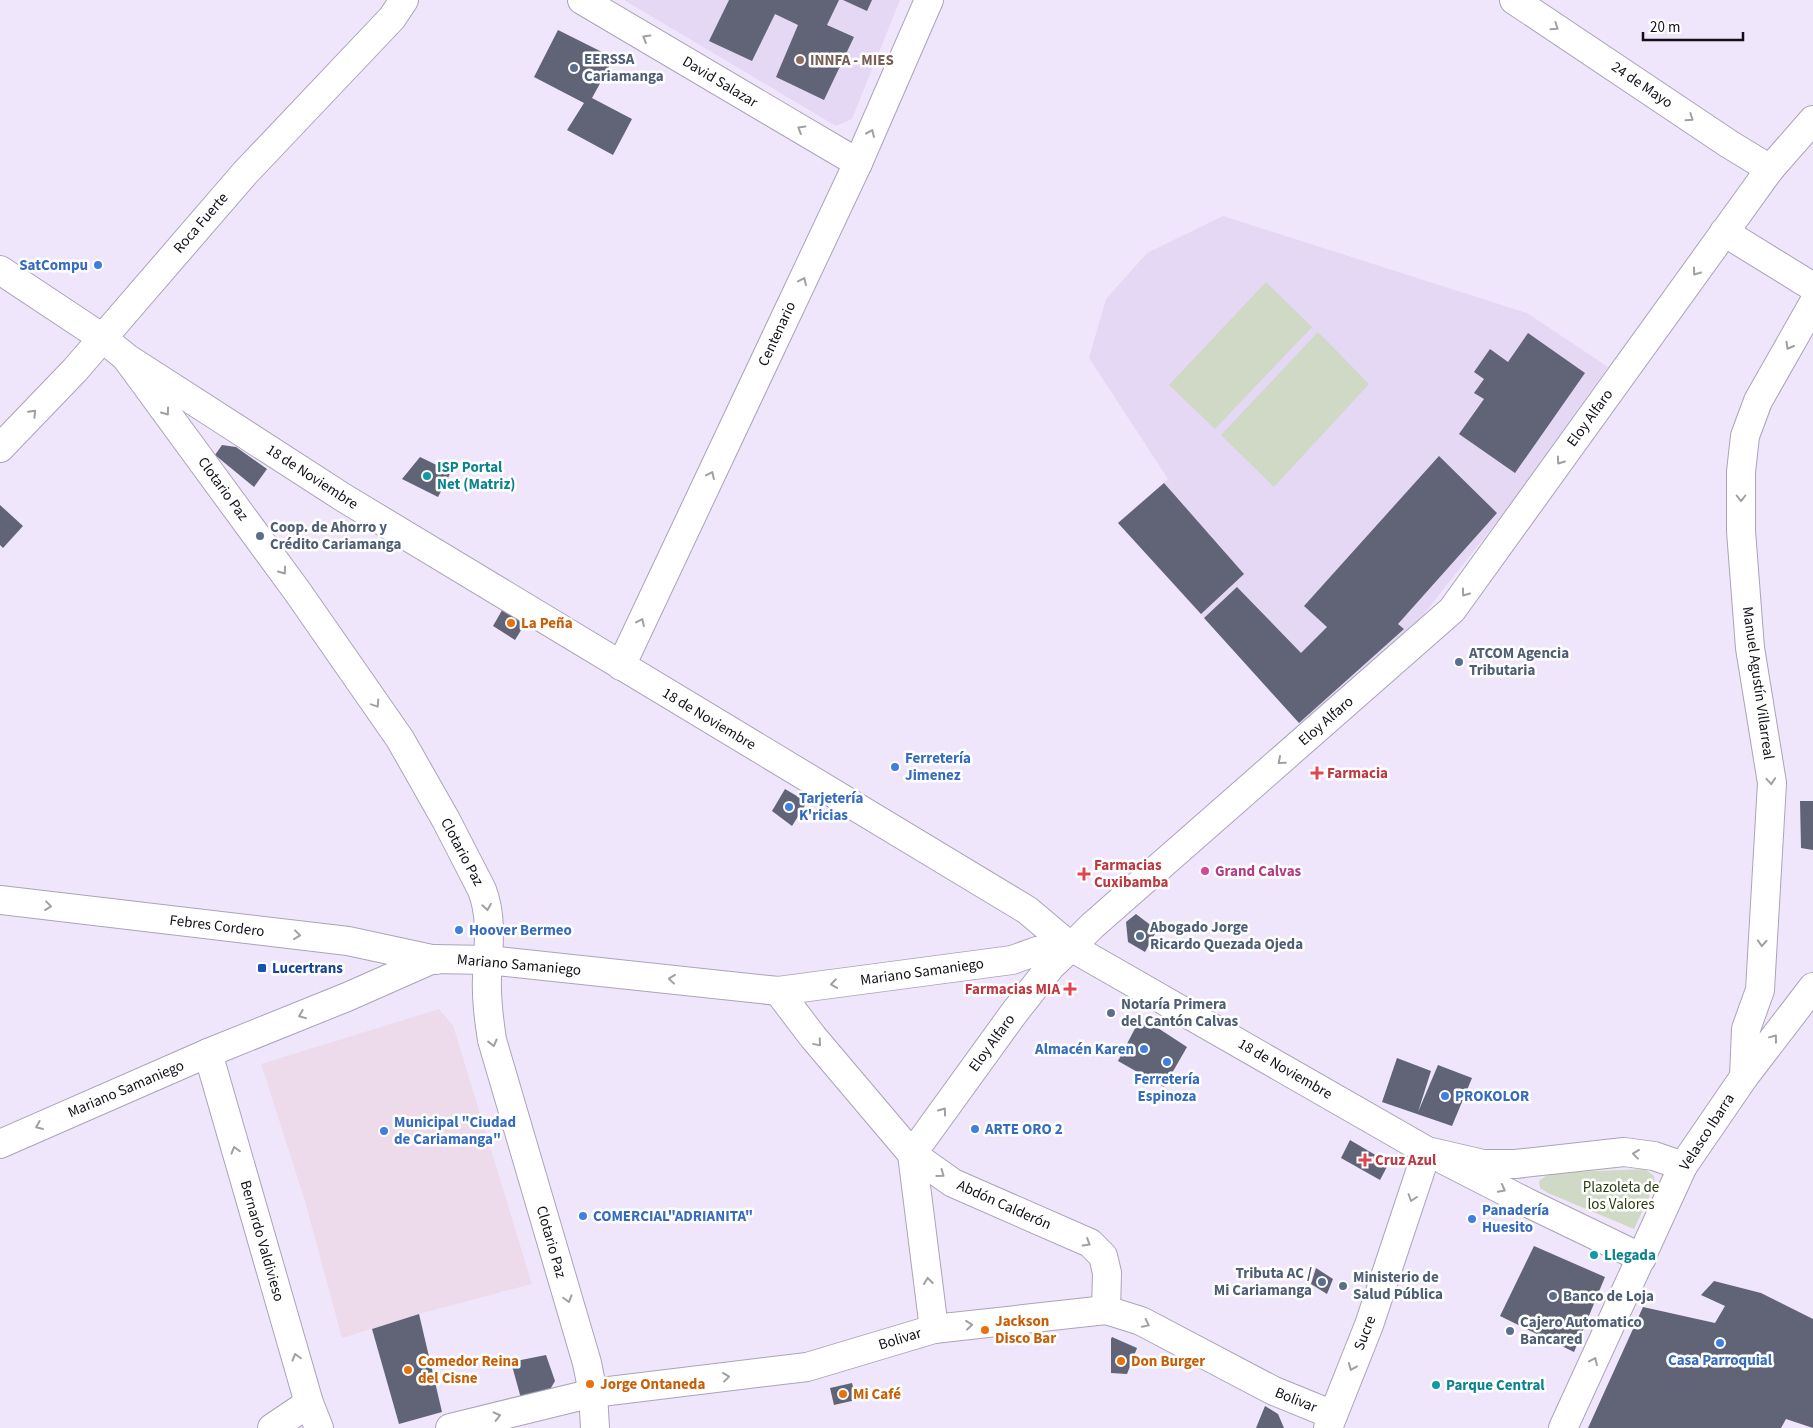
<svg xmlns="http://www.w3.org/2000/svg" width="1813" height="1428" viewBox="0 0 1813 1428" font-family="'Source Sans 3',sans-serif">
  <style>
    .commercial { fill: #eddbec }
    .built { fill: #e4d8f4 }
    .green { fill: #d0d8c6 }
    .building { fill: #616376 }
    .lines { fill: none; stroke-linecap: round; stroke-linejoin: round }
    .minor-casing { stroke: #aba3b7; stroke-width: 30 }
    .major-casing { stroke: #aba3b7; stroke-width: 30 }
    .minor { stroke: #fff; stroke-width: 28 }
    .major { stroke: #fff; stroke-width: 28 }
    .oneway { stroke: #a09fa2 }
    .education-dot { fill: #8d6e63; stroke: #fff; stroke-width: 2 }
    .service-dot { fill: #5c6f8a; stroke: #fff; stroke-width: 2 }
    .shop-dot { fill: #3f7fe0; stroke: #fff; stroke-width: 2 }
    .culture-dot { fill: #0f9aa8; stroke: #fff; stroke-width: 2 }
    .food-dot { fill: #e8710a; stroke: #fff; stroke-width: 2 }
    .health-dot { fill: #e0444e; stroke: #fff; stroke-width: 2 }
    .hotel-dot { fill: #d1479c; stroke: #fff; stroke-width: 2 }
    .transit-dot { fill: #1a4fb4; stroke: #fff; stroke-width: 2 }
    .labels { text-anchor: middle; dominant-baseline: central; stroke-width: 5; stroke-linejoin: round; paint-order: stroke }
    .service-label { font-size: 15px; font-weight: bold; fill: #4e5e75; stroke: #fff; text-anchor: start }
    .education-label { font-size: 15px; font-weight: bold; fill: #785e54; stroke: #fff; text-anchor: start }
    .street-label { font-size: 15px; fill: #120f16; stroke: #fff }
    .shop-label { font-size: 15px; font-weight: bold; fill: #366cbe; stroke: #fff; text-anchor: start }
    .culture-label { font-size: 15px; font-weight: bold; fill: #0d838f; stroke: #fff; text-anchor: start }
    .food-label { font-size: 15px; font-weight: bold; fill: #c56008; stroke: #fff; text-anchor: start }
    .health-label { font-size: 15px; font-weight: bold; fill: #be3a42; stroke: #fff; text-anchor: start }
    .hotel-label { font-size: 15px; font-weight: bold; fill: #b23c85; stroke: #fff; text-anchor: start }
    .transit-label { font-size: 15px; font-weight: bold; fill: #164399; stroke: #fff; text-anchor: start }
    .park-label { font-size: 15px; fill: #2a3a0c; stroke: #fff }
  </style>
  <rect width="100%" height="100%" fill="#f0e6fc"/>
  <path class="commercial" d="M439 1009 453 1025 532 1284 419 1314 342 1338 304 1198 261 1064Z"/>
  <g class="built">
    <path d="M624 0H900L852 119 836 126Z"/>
    <path d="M1223 216 1527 313 1608 367 1503 514 1400 644 1304 728 1118 523 1168 479 1089 358 1106 299 1147 253Z"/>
  </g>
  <g class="green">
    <path d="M1266 282 1312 327 1215 429 1169 385Z"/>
    <path d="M1318 332 1369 384 1274 487 1221 435Z"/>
    <path d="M1645 1169 1654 1176 1655 1184 1634 1229 1548 1193 1540 1188 1539 1181 1550 1173Z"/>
  </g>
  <g class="building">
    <path d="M729 0H839L827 25 854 37 824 100 776 77 798 25 775 14 752 61 709 41Z"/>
    <path d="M843 0H872L867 11Z"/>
    <path d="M558 30 614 58 592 98 632 119 613 155 567 130 584 103 534 77Z"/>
    <path d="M1528 333 1585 373 1515 473 1459 434 1484 399 1474 393 1484 379 1474 372 1490 349 1508 362Z"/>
    <path d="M222 445 236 447 267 469 254 487 215 455Z"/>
    <path d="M1439 456 1497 513 1398 624 1404 629 1299 723 1204 618 1237 587 1301 653 1327 627 1304 606Z"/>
    <path d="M420 457 451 472 438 497 402 479Z"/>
    <path d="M1164 483 1244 574 1201 614 1118 523Z"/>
    <path d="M0 505 23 526 3 548 0 545Z"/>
    <path d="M505 605 528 619 515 640 493 626Z"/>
    <path d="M785 789 807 802 792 826 772 811Z"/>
    <path d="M1800 801H1813V850L1801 848Z"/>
    <path d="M1083 868 1091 876 1086 879 1078 873Z"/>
    <path d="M1136 914 1157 930 1145 952 1128 942 1126 922Z"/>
    <path d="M1141 1017 1187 1047 1164 1087 1118 1061Z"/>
    <path d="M1397 1058 1431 1071 1418 1112 1438 1065 1472 1078 1452 1126 1382 1102Z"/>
    <path d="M1350 1140 1389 1163 1380 1180 1341 1158Z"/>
    <path d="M1534 1246 1605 1277 1574 1352 1500 1316Z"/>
    <path d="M1316 1268 1333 1279 1327 1294 1311 1284Z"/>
    <path d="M1714 1281 1761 1293 1813 1319V1428L1786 1419 1781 1428H1588L1643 1307 1715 1323 1725 1306 1701 1295Z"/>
    <path d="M419 1314 442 1412 399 1424 372 1329Z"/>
    <path d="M1112 1337 1137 1348 1127 1374 1111 1373V1339Z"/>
    <path d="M546 1355 555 1381 545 1398 522 1402 511 1362Z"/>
    <path d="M852 1383 856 1400 834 1405 830 1388Z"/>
    <path d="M1265 1406 1278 1414 1284 1428H1256Z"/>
  </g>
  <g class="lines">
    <g class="minor-casing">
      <g id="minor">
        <path d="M582 0 858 163"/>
        <path d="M1514 0 1729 144 1770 169"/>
        <path d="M1724 232 1813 287"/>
        <path d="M127 359 297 591 400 739 446 820 482 890C493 919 488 948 487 978 486 1000 489 1019 492 1040L587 1363 593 1393 595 1428"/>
        <path d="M0 448 75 370 245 173 392 18 404 0"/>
        <path d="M621 666 858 163 929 0"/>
        <path d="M0 900 348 941 436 960"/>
        <path d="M778 991 813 1037 912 1154 953 1183 1090 1243 1103 1256 1107 1273 1106 1310"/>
        <path d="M208 1053 309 1403 319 1428"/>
        <path d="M1744 1077 1746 1029 1760 990 1772 783 1750 648 1741 531V472L1745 436 1758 401 1813 304"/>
        <path d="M0 1144 208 1053 347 997 433 959 488 960 778 991 1012 960 1037 951 1071 947"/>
        <path d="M1444 1160 1526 1202 1642 1258"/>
        <path d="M934 1329 912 1154 1014 1013 1051 966 1071 947"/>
        <path d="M272 1428 309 1403"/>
        <path d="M450 1428 593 1393 807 1367 934 1329 1106 1310 1141 1321 1274 1391 1333 1415"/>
      </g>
    </g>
    <g class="major-casing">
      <g id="major">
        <path d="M0 270 101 337 127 358 344 498 1027 910 1071 947 1427 1151 1483 1164H1515L1624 1152 1654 1156 1683 1166"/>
        <path d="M1071 947 1092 926 1452 610 1770 169 1813 120"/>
        <path d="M1328 1428 1369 1325 1427 1151"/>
        <path d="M1563 1428 1683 1166 1744 1077 1813 987"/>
      </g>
    </g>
    <use href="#minor" class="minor"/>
    <use href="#major" class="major"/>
  </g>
  <defs><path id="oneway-chevron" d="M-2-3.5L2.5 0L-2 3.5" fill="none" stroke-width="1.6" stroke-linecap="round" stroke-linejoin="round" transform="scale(1.25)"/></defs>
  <g class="oneway">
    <use href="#oneway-chevron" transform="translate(1555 27) rotate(34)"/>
    <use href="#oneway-chevron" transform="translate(646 38) rotate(-149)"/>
    <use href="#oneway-chevron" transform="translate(1690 118) rotate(34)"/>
    <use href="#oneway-chevron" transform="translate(801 129) rotate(-149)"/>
    <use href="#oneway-chevron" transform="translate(871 133) rotate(-66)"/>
    <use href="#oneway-chevron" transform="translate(1696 272) rotate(126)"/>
    <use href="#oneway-chevron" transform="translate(803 281) rotate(-65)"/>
    <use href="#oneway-chevron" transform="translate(1789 346) rotate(120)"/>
    <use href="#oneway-chevron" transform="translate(166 412) rotate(54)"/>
    <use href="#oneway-chevron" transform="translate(33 413) rotate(-46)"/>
    <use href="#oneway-chevron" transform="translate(1560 461) rotate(126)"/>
    <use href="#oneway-chevron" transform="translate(711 475) rotate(-65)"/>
    <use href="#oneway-chevron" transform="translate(1741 498) rotate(90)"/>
    <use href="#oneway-chevron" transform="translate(283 571) rotate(54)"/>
    <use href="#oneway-chevron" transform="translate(1465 593) rotate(126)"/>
    <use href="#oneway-chevron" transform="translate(641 622) rotate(-65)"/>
    <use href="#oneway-chevron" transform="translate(376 704) rotate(56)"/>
    <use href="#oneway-chevron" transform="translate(1281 761) rotate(139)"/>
    <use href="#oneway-chevron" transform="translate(1771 781) rotate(86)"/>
    <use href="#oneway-chevron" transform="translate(48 906) rotate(7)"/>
    <use href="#oneway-chevron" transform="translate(487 907) rotate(81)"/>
    <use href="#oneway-chevron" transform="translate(297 935) rotate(7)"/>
    <use href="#oneway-chevron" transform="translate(1762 943) rotate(93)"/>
    <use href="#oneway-chevron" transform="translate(672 979) rotate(-174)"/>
    <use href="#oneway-chevron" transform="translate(834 984) rotate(172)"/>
    <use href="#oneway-chevron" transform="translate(302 1015) rotate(158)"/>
    <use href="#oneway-chevron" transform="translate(1774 1038) rotate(-53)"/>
    <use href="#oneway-chevron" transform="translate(493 1043) rotate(76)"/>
    <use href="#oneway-chevron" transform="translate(818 1043) rotate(50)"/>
    <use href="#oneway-chevron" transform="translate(943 1111) rotate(-54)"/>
    <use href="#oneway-chevron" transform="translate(39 1126) rotate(157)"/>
    <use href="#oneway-chevron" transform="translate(235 1150) rotate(-106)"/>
    <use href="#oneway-chevron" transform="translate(1636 1154) rotate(-173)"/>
    <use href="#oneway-chevron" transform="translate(941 1174) rotate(36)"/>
    <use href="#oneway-chevron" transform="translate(1502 1189) rotate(28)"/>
    <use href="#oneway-chevron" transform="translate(1412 1198) rotate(108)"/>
    <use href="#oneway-chevron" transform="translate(1087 1243) rotate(31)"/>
    <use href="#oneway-chevron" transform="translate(928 1281) rotate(-97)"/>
    <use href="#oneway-chevron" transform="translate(568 1299) rotate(74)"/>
    <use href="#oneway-chevron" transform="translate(1146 1324) rotate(26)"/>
    <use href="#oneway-chevron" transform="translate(969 1325) rotate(-6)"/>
    <use href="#oneway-chevron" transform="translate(296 1357) rotate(-106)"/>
    <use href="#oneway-chevron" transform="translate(1594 1361) rotate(-65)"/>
    <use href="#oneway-chevron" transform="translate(1352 1367) rotate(112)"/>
    <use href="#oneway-chevron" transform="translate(726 1377) rotate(-7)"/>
    <use href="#oneway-chevron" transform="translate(497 1416) rotate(-14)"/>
  </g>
  <circle class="education-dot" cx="800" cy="60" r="5"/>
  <g class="service-dot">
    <circle cx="574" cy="68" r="5"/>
    <circle cx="260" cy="536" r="5"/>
    <circle cx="1459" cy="662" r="5"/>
    <circle cx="1140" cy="936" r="5"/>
    <circle cx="1111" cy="1013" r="5"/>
    <circle cx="1322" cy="1282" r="5"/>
    <circle cx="1343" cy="1286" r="5"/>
    <circle cx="1553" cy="1296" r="5"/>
    <circle cx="1510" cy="1331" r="5"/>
  </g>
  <g class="shop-dot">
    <circle cx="98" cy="265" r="5"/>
    <circle cx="895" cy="767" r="5"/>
    <circle cx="789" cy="807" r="5"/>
    <circle cx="459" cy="930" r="5"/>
    <circle cx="1144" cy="1049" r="5"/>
    <circle cx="1167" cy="1062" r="5"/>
    <circle cx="1445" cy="1096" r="5"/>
    <circle cx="975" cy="1129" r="5"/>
    <circle cx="384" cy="1131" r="5"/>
    <circle cx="583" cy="1216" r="5"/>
    <circle cx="1472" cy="1219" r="5"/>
    <circle cx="1720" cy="1343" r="5"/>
  </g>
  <g class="culture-dot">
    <circle cx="427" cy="476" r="5"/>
    <circle cx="1594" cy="1255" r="5"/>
    <circle cx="1436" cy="1385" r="5"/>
  </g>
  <g class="food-dot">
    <circle cx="511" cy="623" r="5"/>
    <circle cx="985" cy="1330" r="5"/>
    <circle cx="1121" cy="1361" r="5"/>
    <circle cx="408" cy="1370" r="5"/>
    <circle cx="590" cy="1384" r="5"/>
    <circle cx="843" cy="1394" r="5"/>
  </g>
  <g class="health-dot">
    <path d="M1314.5 765.5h5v5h5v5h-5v5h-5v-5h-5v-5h5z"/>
    <path d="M1081.5 866.5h5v5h5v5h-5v5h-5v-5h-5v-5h5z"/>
    <path d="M1067.5 981.5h5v5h5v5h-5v5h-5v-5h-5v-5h5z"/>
    <path d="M1362.5 1152.5h5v5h5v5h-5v5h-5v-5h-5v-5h5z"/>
  </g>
  <circle class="hotel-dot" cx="1205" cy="871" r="5"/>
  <rect class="transit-dot" x="257" y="963" width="10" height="10" rx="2.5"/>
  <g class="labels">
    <g class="service-label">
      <text x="584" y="59">EERSSA<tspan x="584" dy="17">Cariamanga</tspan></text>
      <text x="270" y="527">Coop. de Ahorro y<tspan x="270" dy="17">Crédito Cariamanga</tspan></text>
      <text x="1469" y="653">ATCOM Agencia<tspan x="1469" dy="17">Tributaria</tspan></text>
      <text x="1150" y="927">Abogado Jorge<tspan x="1150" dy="17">Ricardo Quezada Ojeda</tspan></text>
      <text x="1121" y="1004">Notaría Primera<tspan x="1121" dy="17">del Cantón Calvas</tspan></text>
      <text x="1312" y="1273" text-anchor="end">Tributa AC /<tspan x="1312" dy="17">Mi Cariamanga</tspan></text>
      <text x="1353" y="1277">Ministerio de<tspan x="1353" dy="17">Salud Pública</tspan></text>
      <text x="1563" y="1296">Banco de Loja</text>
      <text x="1520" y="1322">Cajero Automatico<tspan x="1520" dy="17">Bancared</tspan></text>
    </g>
    <g class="education-label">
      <text x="810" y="60">INNFA - MIES</text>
    </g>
    <g class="street-label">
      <text transform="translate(720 82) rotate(31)">David Salazar</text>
      <text transform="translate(1642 85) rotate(34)">24 de Mayo</text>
      <text transform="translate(201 223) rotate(-49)">Roca Fuerte</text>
      <text transform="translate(777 334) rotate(-65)">Centenario</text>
      <text transform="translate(1590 418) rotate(-54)">Eloy Alfaro</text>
      <text transform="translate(312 477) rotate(33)">18 de Noviembre</text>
      <text transform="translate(223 489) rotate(54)">Clotario Paz</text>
      <text transform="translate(1758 683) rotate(82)">Manuel Agustín Villarreal</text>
      <text transform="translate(709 719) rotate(31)">18 de Noviembre</text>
      <text transform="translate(1326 721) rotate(-41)">Eloy Alfaro</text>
      <text transform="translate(462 852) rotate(62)">Clotario Paz</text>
      <text transform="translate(217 926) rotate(7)">Febres Cordero</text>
      <text transform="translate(519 965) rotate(5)">Mariano Samaniego</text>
      <text transform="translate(922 972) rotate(-8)">Mariano Samaniego</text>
      <text transform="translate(992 1043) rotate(-54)">Eloy Alfaro</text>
      <text transform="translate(1285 1069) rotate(30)">18 de Noviembre</text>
      <text transform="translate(126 1089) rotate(-23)">Mariano Samaniego</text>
      <text transform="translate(1707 1132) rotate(-57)">Velasco Ibarra</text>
      <text transform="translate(1004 1205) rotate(24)">Abdón Calderón</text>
      <text transform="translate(262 1241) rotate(74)">Bernardo Valdivieso</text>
      <text transform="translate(551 1242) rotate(74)">Clotario Paz</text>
      <text transform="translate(1365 1333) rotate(-69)">Sucre</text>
      <text transform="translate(900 1339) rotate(-17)">Bolivar</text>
      <text transform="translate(1296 1400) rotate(22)">Bolivar</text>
    </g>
    <g class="shop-label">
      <text x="88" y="265" text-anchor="end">SatCompu</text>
      <text x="905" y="758">Ferretería<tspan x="905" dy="17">Jimenez</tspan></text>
      <text x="799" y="798">Tarjetería<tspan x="799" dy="17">K'ricias</tspan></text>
      <text x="469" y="930">Hoover Bermeo</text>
      <text x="1134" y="1049" text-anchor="end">Almacén Karen</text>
      <text x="1167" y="1079" text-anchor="middle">Ferretería<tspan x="1167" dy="17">Espinoza</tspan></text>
      <text x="1455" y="1096">PROKOLOR</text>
      <text x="394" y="1122">Municipal "Ciudad<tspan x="394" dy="17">de Cariamanga"</tspan></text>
      <text x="985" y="1129">ARTE ORO 2</text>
      <text x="1482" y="1210">Panadería<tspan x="1482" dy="17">Huesito</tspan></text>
      <text x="593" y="1216">COMERCIAL"ADRIANITA"</text>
      <text x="1720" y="1360" text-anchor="middle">Casa Parroquial</text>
    </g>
    <g class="culture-label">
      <text x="437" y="467">ISP Portal<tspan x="437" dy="17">Net (Matriz)</tspan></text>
      <text x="1604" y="1255">Llegada</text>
      <text x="1446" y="1385">Parque Central</text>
    </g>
    <g class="food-label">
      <text x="521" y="623">La Peña</text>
      <text x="995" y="1321">Jackson<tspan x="995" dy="17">Disco Bar</tspan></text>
      <text x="418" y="1361">Comedor Reina<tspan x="418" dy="17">del Cisne</tspan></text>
      <text x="1131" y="1361">Don Burger</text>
      <text x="600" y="1384">Jorge Ontaneda</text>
      <text x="853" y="1394">Mi Café</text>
    </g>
    <g class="health-label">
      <text x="1327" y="773">Farmacia</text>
      <text x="1094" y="865">Farmacias<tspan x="1094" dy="17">Cuxibamba</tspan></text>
      <text x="1060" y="989" text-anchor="end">Farmacias MIA</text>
      <text x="1375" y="1160">Cruz Azul</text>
    </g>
    <g class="hotel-label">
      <text x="1215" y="871">Grand Calvas</text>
    </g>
    <g class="transit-label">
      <text x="272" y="968">Lucertrans</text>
    </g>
    <g class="park-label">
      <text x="1621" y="1187">Plazoleta de<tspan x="1621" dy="17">los Valores</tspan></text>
    </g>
  </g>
  <path d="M1643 32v8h100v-8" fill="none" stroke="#120f16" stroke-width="2.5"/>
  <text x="1650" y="32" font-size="15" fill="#120f16" stroke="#ffffff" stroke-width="4" paint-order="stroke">20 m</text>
</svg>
